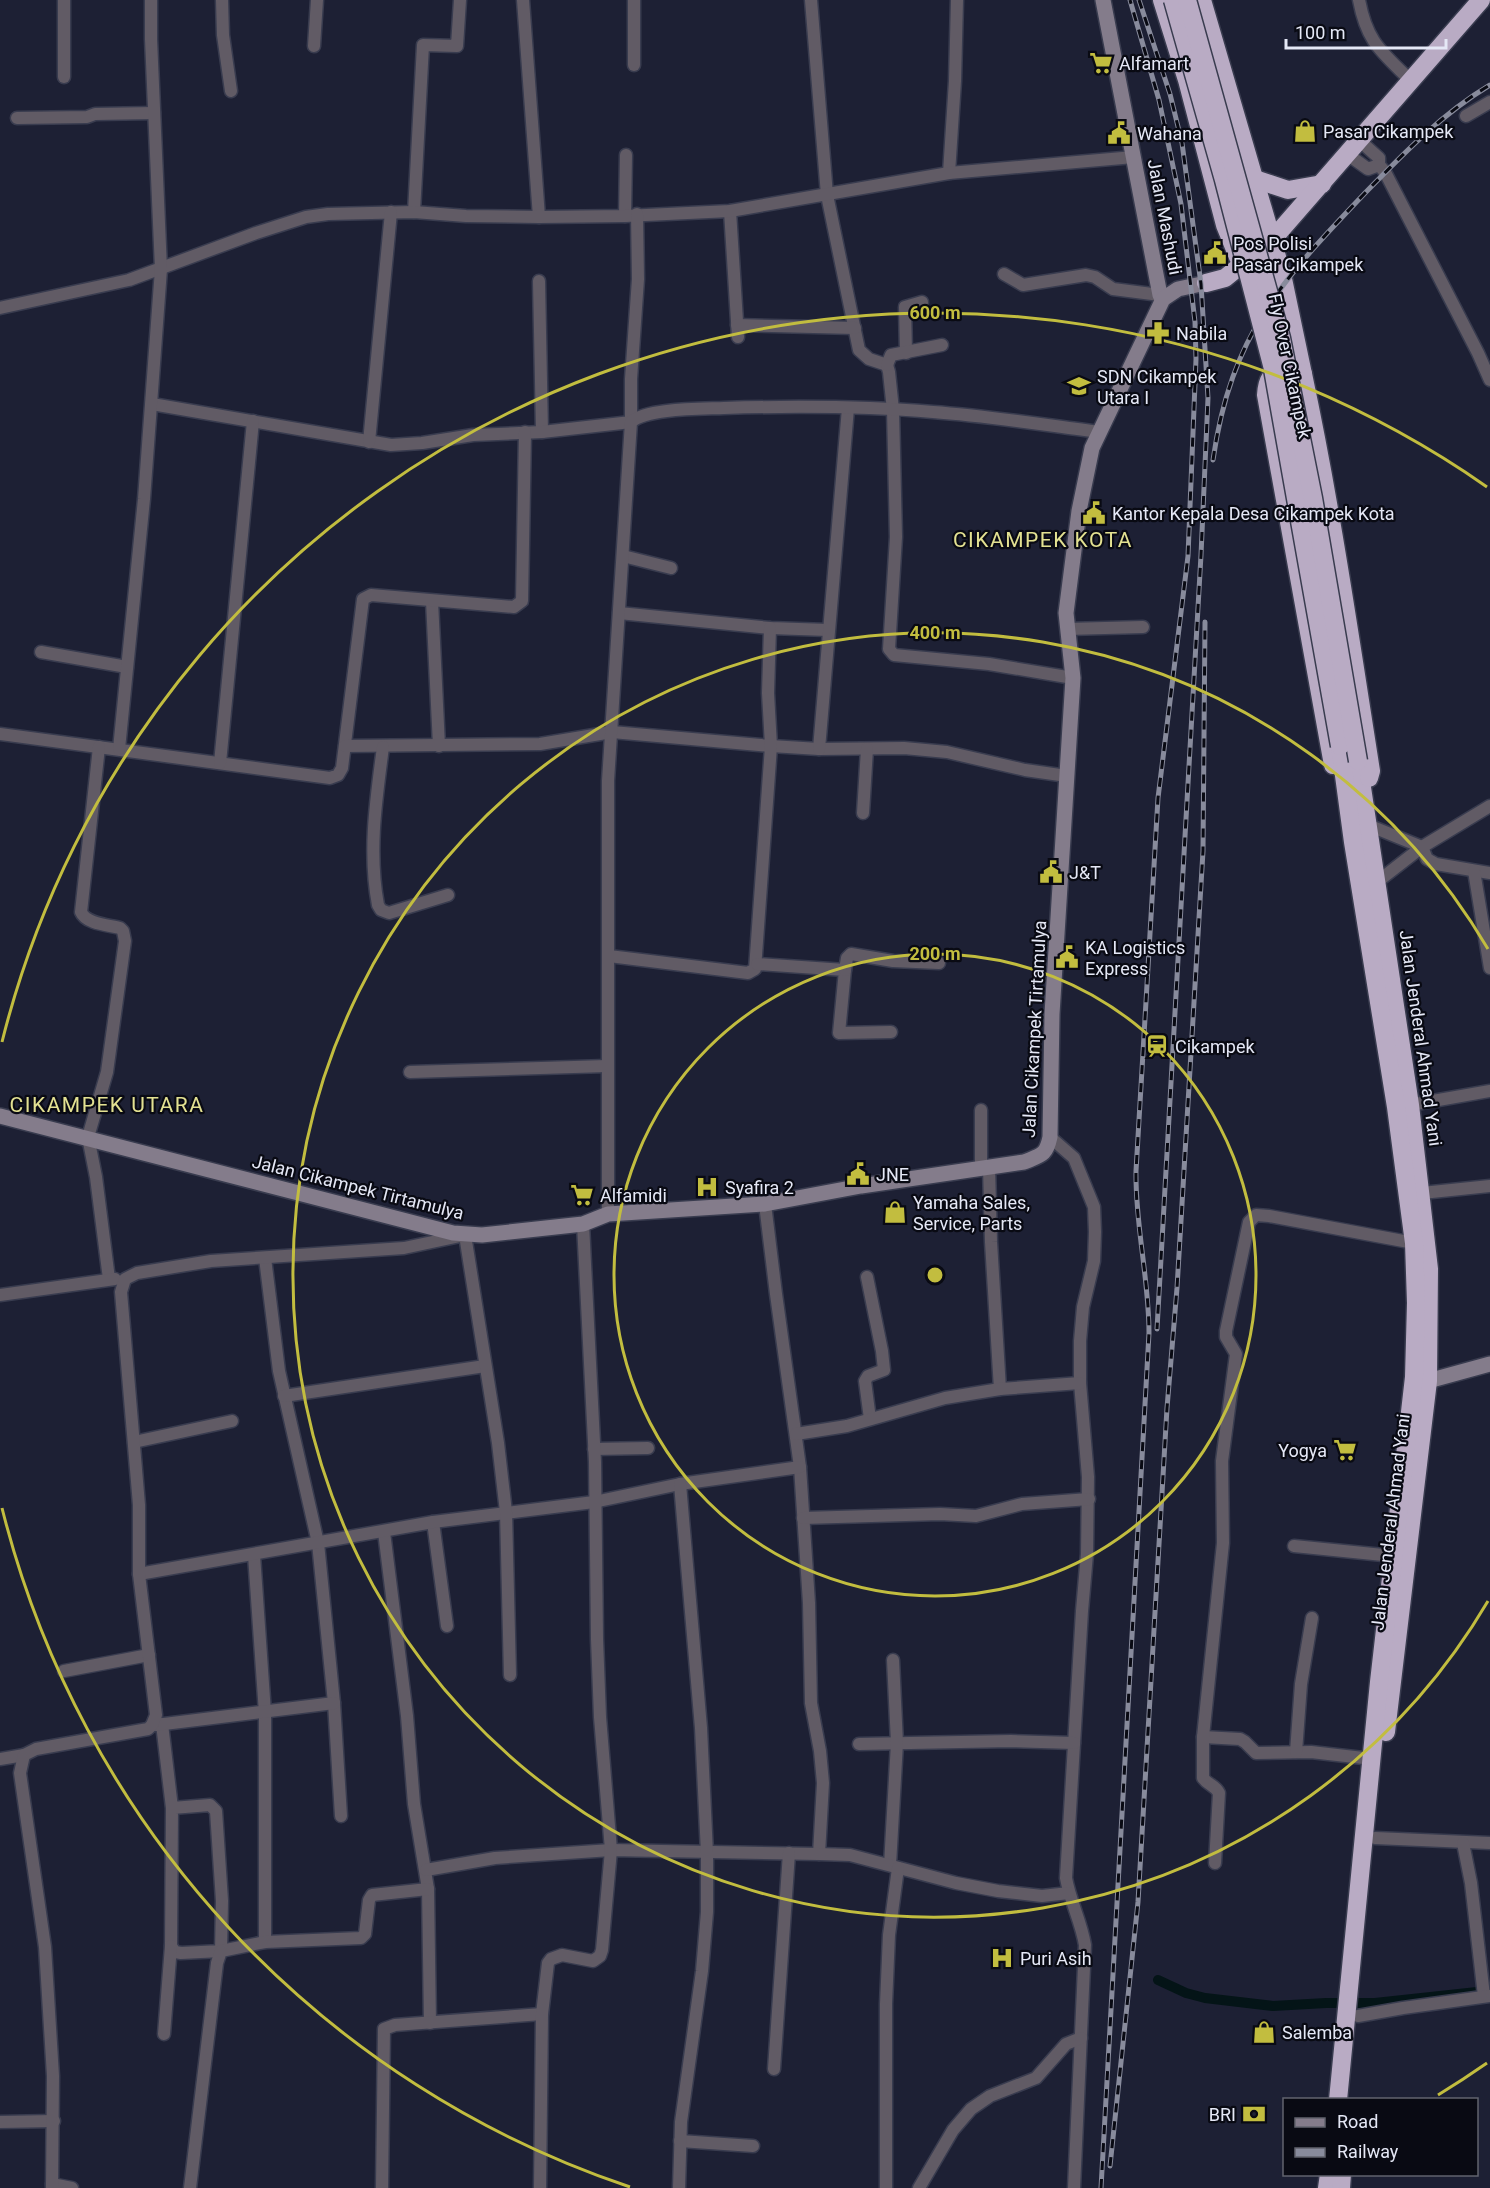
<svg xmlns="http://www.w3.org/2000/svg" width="1490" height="2188" viewBox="0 0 1490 2188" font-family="Roboto,sans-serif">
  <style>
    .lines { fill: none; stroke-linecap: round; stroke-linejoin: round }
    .canal { stroke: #041417; stroke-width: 10 }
    .street-casing { stroke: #393c4f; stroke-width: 15 }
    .secondary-casing { stroke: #393c4f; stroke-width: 18 }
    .highway-casing { stroke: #393c4f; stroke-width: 21 }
    .street { stroke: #615b65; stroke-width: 12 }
    .secondary { stroke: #847c8b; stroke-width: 15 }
    .highway { stroke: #b9abc4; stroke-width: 18 }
    .rail-casing { stroke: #888b9c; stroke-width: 5 }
    .rail { stroke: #090a13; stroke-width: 3; stroke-dasharray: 9; stroke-linecap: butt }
    .highway-bridge-casing { stroke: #393c4f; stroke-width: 21; stroke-linecap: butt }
    .highway-bridge { stroke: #b9abc4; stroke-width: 18 }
    .ring { fill: none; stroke: #c2bd3f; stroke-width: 3 }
    .labels { text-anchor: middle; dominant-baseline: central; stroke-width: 4.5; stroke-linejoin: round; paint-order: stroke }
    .poi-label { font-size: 18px; fill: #e5e8f6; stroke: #090a13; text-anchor: start }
    .street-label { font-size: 18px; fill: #e5e8f6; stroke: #090a13 }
    .quarter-label { font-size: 21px; letter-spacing: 1.5px; fill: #e3e192; stroke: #090a13 }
    .centre { fill: #c2bd3f; stroke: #090a13; stroke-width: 3 }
    .ring-label { font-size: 18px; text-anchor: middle; font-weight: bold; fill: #c2bd3f; stroke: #090a13; stroke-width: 4.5; stroke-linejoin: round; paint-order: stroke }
  </style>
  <rect width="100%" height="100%" fill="#1d2034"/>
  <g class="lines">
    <path class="canal" d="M1158 1980 1186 1993 1205 1998 1273 2006 1326 2003H1375L1477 1992"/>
    <g class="street-casing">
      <g id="street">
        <path d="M64 0V77"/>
        <path d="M222 0 223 35 231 91"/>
        <path d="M523 0 539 217"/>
        <path d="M811 0 827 195 859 350 869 359 887 365 889 372 893 410 896 537 889 649 894 655 989 664 1073 678"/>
        <path d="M1359 0C1367 43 1382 52 1411 81"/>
        <path d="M314 46 317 0"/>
        <path d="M634 65V0"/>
        <path d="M1466 116 1490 102"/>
        <path d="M17 118 87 117 95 114 154 113"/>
        <path d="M1359 140 1379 158V165L1385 172 1478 353 1490 380"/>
        <path d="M1347 154 1368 169 1379 165"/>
        <path d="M949 173 955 81 957 0"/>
        <path d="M730 211 738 337"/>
        <path d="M414 212 423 45 457 46 460 0"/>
        <path d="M625 216 626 155"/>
        <path d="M1004 274 1023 285 1086 275 1095 277 1113 289 1160 295"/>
        <path d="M539 281 542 432"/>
        <path d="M0 308 129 280 256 233 306 217 328 214 414 212 466 216 539 217 625 216 730 211 949 173 1134 157"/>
        <path d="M737 325 855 328"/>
        <path d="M906 353 905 307 922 302"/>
        <path d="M887 365 891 355 942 345"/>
        <path d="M152 404 391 445 422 443 473 435 542 432 631 422V379L638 279 637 214"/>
        <path d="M369 442 391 212"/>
        <path d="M623 556 671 568"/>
        <path d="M432 601 439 746"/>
        <path d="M619 613 770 628 828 630"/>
        <path d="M1067 629 1143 627"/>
        <path d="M41 652 127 667"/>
        <path d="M0 734 330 778 338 775 342 768 363 599 371 595 514 607 522 601 525 432"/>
        <path d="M345 746 540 744 612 732 771 746 819 749 904 748 947 752 1025 770 1067 776"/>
        <path d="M99 747 81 912C86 924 108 925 120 928L123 931 125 941 107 1072 88 1137 96 1177 109 1279"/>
        <path d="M383 747C376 800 368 852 378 905L381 910 389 913 448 895"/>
        <path d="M119 749 144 499 161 269 151 39V0"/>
        <path d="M819 749 848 408"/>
        <path d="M220 763 253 421"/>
        <path d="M863 813 867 749"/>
        <path d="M1368 825 1422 847 1427 859 1436 864 1490 873"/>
        <path d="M1474 871 1490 968"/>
        <path d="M1377 882 1422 847 1490 806"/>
        <path d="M609 956 748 973 755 969 771 746 768 693 770 628"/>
        <path d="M757 964 845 970 839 1033 891 1032"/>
        <path d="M845 970 847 958 851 954 893 961 939 963"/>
        <path d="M410 1072 607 1066"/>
        <path d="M1410 1105 1490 1091"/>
        <path d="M1050 1137 1074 1158 1094 1207 1095 1232 1094 1261 1083 1307 1080 1341V1383L1088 1477 1087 1554 1082 1611 1066 1878C1070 1901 1081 1921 1085 1945L1074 2188"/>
        <path d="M989 1167 991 1242 1000 1389"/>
        <path d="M981 1169V1110"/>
        <path d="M1422 1193 1490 1186"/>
        <path d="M765 1204 776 1294 800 1467 809 1603 811 1703 820 1751 823 1783 819 1854"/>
        <path d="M608 1214V781L631 422C647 408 701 409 724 408 793 406 864 406 933 412 989 416 1045 425 1100 432"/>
        <path d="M265 1258 279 1371 318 1543 334 1703 341 1816"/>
        <path d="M867 1277 882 1351 884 1370 868 1376 865 1381 870 1419"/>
        <path d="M0 1295 115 1279"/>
        <path d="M284 1396 485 1366"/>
        <path d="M796 1434 847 1426 945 1398 1000 1389 1080 1383"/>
        <path d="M134 1442 232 1421"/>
        <path d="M594 1449 648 1448"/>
        <path d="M803 1518 940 1514 976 1516 1022 1504 1089 1499"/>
        <path d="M433 1522 447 1626"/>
        <path d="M384 1532 407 1716 414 1804 428 1889 430 2023"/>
        <path d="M1294 1546 1393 1556"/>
        <path d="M254 1555 265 1713V1942"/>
        <path d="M139 1574 433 1522 594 1502 680 1484 800 1467"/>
        <path d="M64 1671 149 1655"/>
        <path d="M162 1724 172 1808 171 1946 175 1952 181 1953 221 1951 222 1901 216 1811 210 1805 172 1808"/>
        <path d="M156 1725 334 1703"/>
        <path d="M1203 1737 1240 1739 1245 1742 1256 1753 1311 1752 1372 1759"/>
        <path d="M859 1744 1011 1741 1074 1743"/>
        <path d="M1296 1752 1301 1684 1312 1618"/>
        <path d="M0 1759 24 1755"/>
        <path d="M1375 1838 1490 1843"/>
        <path d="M1463 1843 1471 1883 1484 1996"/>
        <path d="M1215 1863 1219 1793C1215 1785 1208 1785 1203 1778V1737L1223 1543 1222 1461 1236 1354 1226 1337V1331L1249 1222 1256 1215 1269 1216 1414 1243"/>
        <path d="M890 1865 897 1743 893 1660"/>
        <path d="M426 1870 495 1858 611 1850 819 1854 850 1855 956 1883 998 1891 1042 1896 1069 1893"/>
        <path d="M1358 2016 1403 2008 1490 1996"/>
        <path d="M164 2034 171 1946"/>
        <path d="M774 2069 789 1853"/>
        <path d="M0 2122 54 2121"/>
        <path d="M680 2141 753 2146"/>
        <path d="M52 2184 72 2188"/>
        <path d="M52 2188 53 2076 45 1947 20 1773 24 1755 36 1749 148 1729 152 1725 156 1715 139 1574V1505L121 1292 125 1279 137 1273 211 1261 404 1248 465 1235 498 1443 506 1512 510 1675"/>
        <path d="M190 2188 217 1963 221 1951 265 1942 361 1938 365 1934 369 1900 372 1895 428 1889"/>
        <path d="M382 2188 384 2029 395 2025 542 2014"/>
        <path d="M540 2188 542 2014 548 1963 551 1959 562 1955 593 1961 600 1956 602 1950 611 1850 600 1717 597 1639 595 1462 583 1224"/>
        <path d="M679 2188 681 2122 702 1971 707 1912V1853L701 1728 680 1484"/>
        <path d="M886 2188V2004L889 1935 898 1868"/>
        <path d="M919 2188 953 2130 971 2109 990 2096 1036 2078 1066 2044 1081 2038"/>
      </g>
    </g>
    <g class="secondary-casing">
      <g id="secondary">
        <path d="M1103 0 1160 295 1163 299"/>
        <path d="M0 1116 453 1233 482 1235 583 1224 608 1214 765 1204 861 1186 1024 1162C1041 1155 1046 1156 1050 1137L1052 1014 1073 678 1066 613 1079 511 1092 448 1163 299 1178 289 1206 283"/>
        <path d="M1418 1378 1428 1381 1490 1364"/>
      </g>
    </g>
    <g class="highway-casing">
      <g id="highway">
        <path d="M1162 0 1187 80 1225 225 1238 257"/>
        <path d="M1202 0 1282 274 1303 374"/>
        <path d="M1246 176 1288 190 1322 184"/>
        <path d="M1206 283 1225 278 1272 240 1481 0"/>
        <path d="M1358 761 1410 1105 1429 1269 1428 1381 1386 1732"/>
        <path d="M1333 765 1266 395C1267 379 1270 375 1285 368L1303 374C1331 505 1350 638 1371 771L1369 778"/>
        <path d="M1338 2100 1379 1682 1414 1377 1416 1303 1414 1243 1396 1107 1353 842 1340 746"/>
        <path d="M1327 2188 1329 2174"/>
        <path d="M1341 2188 1342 2174"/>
      </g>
    </g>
    <use href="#street" class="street"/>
    <use href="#secondary" class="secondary"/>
    <use href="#highway" class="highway"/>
    <g class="rail-casing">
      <g id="rail">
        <path d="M1139 0 1170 94 1182 143 1201 284 1208 398 1201 555 1157 1329"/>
        <path d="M1213 460C1231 334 1282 280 1366 192 1404 153 1443 113 1490 85"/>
        <path d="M1110 2166 1138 1902 1167 1408 1177 1288 1203 851 1205 622"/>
        <path d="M1101 2188 1149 1333C1149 1278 1135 1225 1136 1171L1158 798 1188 556 1196 359 1195 322 1181 204 1159 100 1130 0"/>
      </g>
    </g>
    <use href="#rail" class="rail"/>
    <g class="highway-bridge-casing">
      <g id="highway-bridge">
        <path d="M1173 0 1224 180 1273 369 1340 746"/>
        <path d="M1187 0 1281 338 1313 498 1358 761"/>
      </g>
    </g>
    <use href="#highway-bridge" class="highway-bridge"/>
  </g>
  <g class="ring">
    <circle cx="935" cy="1275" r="321"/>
    <path d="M1488 1601A642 642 0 1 1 1488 949"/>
    <path d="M1487 2063A962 962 0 0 1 1438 2095M630 2187A962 962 0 0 1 2 1508M2 1042A962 962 0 0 1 1487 487"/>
  </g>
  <defs>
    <g id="supermarket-bare" transform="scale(1.8)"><path d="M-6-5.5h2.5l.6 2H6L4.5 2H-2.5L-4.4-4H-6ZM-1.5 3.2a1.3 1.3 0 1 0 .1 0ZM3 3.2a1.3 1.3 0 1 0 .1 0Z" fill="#c2bd3f" stroke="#090a13" stroke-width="2.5" paint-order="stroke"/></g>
    <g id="shop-bare" transform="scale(1.8)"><path d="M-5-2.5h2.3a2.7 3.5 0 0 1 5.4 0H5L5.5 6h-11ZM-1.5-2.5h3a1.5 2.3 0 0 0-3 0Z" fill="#c2bd3f" stroke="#090a13" stroke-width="2.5" paint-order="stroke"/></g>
    <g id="civic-bare" transform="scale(1.8)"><path d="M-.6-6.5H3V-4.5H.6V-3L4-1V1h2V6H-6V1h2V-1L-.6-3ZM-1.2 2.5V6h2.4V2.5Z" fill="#c2bd3f" stroke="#090a13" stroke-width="2.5" paint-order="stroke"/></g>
    <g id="pharmacy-bare" transform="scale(1.8)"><path d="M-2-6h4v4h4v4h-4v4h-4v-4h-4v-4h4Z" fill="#c2bd3f" stroke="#090a13" stroke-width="2.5" paint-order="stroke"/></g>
    <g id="school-bare" transform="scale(1.8)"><path d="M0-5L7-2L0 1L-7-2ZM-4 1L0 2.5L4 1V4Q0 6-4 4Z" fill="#c2bd3f" stroke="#090a13" stroke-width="2.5" paint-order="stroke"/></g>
    <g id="station-bare" transform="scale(1.8)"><path d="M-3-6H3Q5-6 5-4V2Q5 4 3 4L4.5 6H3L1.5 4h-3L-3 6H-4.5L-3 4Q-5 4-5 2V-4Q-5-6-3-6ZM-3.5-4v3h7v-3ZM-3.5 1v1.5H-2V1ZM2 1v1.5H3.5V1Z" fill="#c2bd3f" stroke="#090a13" stroke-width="2.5" paint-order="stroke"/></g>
    <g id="hospital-bare" transform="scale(1.8)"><path d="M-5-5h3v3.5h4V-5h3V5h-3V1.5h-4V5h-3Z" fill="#c2bd3f" stroke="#090a13" stroke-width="2.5" paint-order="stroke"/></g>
    <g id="bank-bare" transform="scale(1.8)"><path d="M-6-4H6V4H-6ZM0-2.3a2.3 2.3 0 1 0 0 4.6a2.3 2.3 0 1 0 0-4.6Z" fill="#c2bd3f" stroke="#090a13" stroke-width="2.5" paint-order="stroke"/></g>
  </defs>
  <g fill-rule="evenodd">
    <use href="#supermarket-bare" x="1101" y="63"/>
    <use href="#shop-bare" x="1305" y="131"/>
    <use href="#civic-bare" x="1119" y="133"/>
    <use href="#civic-bare" x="1215" y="253"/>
    <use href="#pharmacy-bare" x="1158" y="333"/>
    <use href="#school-bare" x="1079" y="386"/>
    <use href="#civic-bare" x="1094" y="513"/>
    <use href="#civic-bare" x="1051" y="872"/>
    <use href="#civic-bare" x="1067" y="957"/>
    <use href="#station-bare" x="1157" y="1046"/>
    <use href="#civic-bare" x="858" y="1174"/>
    <use href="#hospital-bare" x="707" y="1187"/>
    <use href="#supermarket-bare" x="582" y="1195"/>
    <use href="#shop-bare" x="895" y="1212"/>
    <use href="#supermarket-bare" x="1345" y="1450"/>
    <use href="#hospital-bare" x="1002" y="1958"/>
    <use href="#shop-bare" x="1264" y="2032"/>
    <use href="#bank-bare" x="1254" y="2114"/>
  </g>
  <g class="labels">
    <g class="poi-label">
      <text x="1119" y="63">Alfamart</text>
      <text x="1323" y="131">Pasar Cikampek</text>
      <text x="1137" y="133">Wahana</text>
      <text x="1233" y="243">Pos Polisi<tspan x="1233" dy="21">Pasar Cikampek</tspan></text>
      <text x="1176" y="333">Nabila</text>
      <text x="1097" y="376">SDN Cikampek<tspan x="1097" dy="21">Utara I</tspan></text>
      <text x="1112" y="513">Kantor Kepala Desa Cikampek Kota</text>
      <text x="1069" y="872">J&amp;T</text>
      <text x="1085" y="947">KA Logistics<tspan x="1085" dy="21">Express</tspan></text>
      <text x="1175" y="1046">Cikampek</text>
      <text x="876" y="1174">JNE</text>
      <text x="725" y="1187">Syafira 2</text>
      <text x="600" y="1195">Alfamidi</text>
      <text x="913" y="1202">Yamaha Sales,<tspan x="913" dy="21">Service, Parts</tspan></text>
      <text x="1327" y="1450" text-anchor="end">Yogya</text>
      <text x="1020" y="1958">Puri Asih</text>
      <text x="1282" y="2032">Salemba</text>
      <text x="1236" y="2114" text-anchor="end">BRI</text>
    </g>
    <g class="street-label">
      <text transform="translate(1165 217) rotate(79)">Jalan Mashudi</text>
      <text transform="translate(1290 366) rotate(78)">Fly Over Cikampek</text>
      <text transform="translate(1034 1029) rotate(-87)">Jalan Cikampek Tirtamulya</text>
      <text transform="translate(1421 1038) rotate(82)">Jalan Jenderal Ahmad Yani</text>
      <text transform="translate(358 1187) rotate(14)">Jalan Cikampek Tirtamulya</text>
      <text transform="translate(1390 1522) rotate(-83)">Jalan Jenderal Ahmad Yani</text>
    </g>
    <g class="quarter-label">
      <text x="1043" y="540">CIKAMPEK KOTA</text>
      <text x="107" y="1105">CIKAMPEK UTARA</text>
    </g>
  </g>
  <circle cx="935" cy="1275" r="9" class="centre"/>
  <g class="ring-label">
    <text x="935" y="319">600 m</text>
    <text x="935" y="639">400 m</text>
    <text x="935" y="960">200 m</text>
  </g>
  <rect x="1283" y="2098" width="195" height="78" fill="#090a13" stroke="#61636e" stroke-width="1.5"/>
  <rect x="1295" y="2118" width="30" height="9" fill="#847c8b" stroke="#61636e" stroke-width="1.5"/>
  <text x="1337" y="2128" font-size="18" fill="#e5e8f6">Road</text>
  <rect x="1295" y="2148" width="30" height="9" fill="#888b9c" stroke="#61636e" stroke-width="1.5"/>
  <text x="1337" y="2158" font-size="18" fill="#e5e8f6">Railway</text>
  <path d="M1286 39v9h160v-9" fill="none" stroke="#e5e8f6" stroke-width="3"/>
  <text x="1295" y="39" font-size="18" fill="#e5e8f6" stroke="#090a13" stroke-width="4.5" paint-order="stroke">100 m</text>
</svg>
